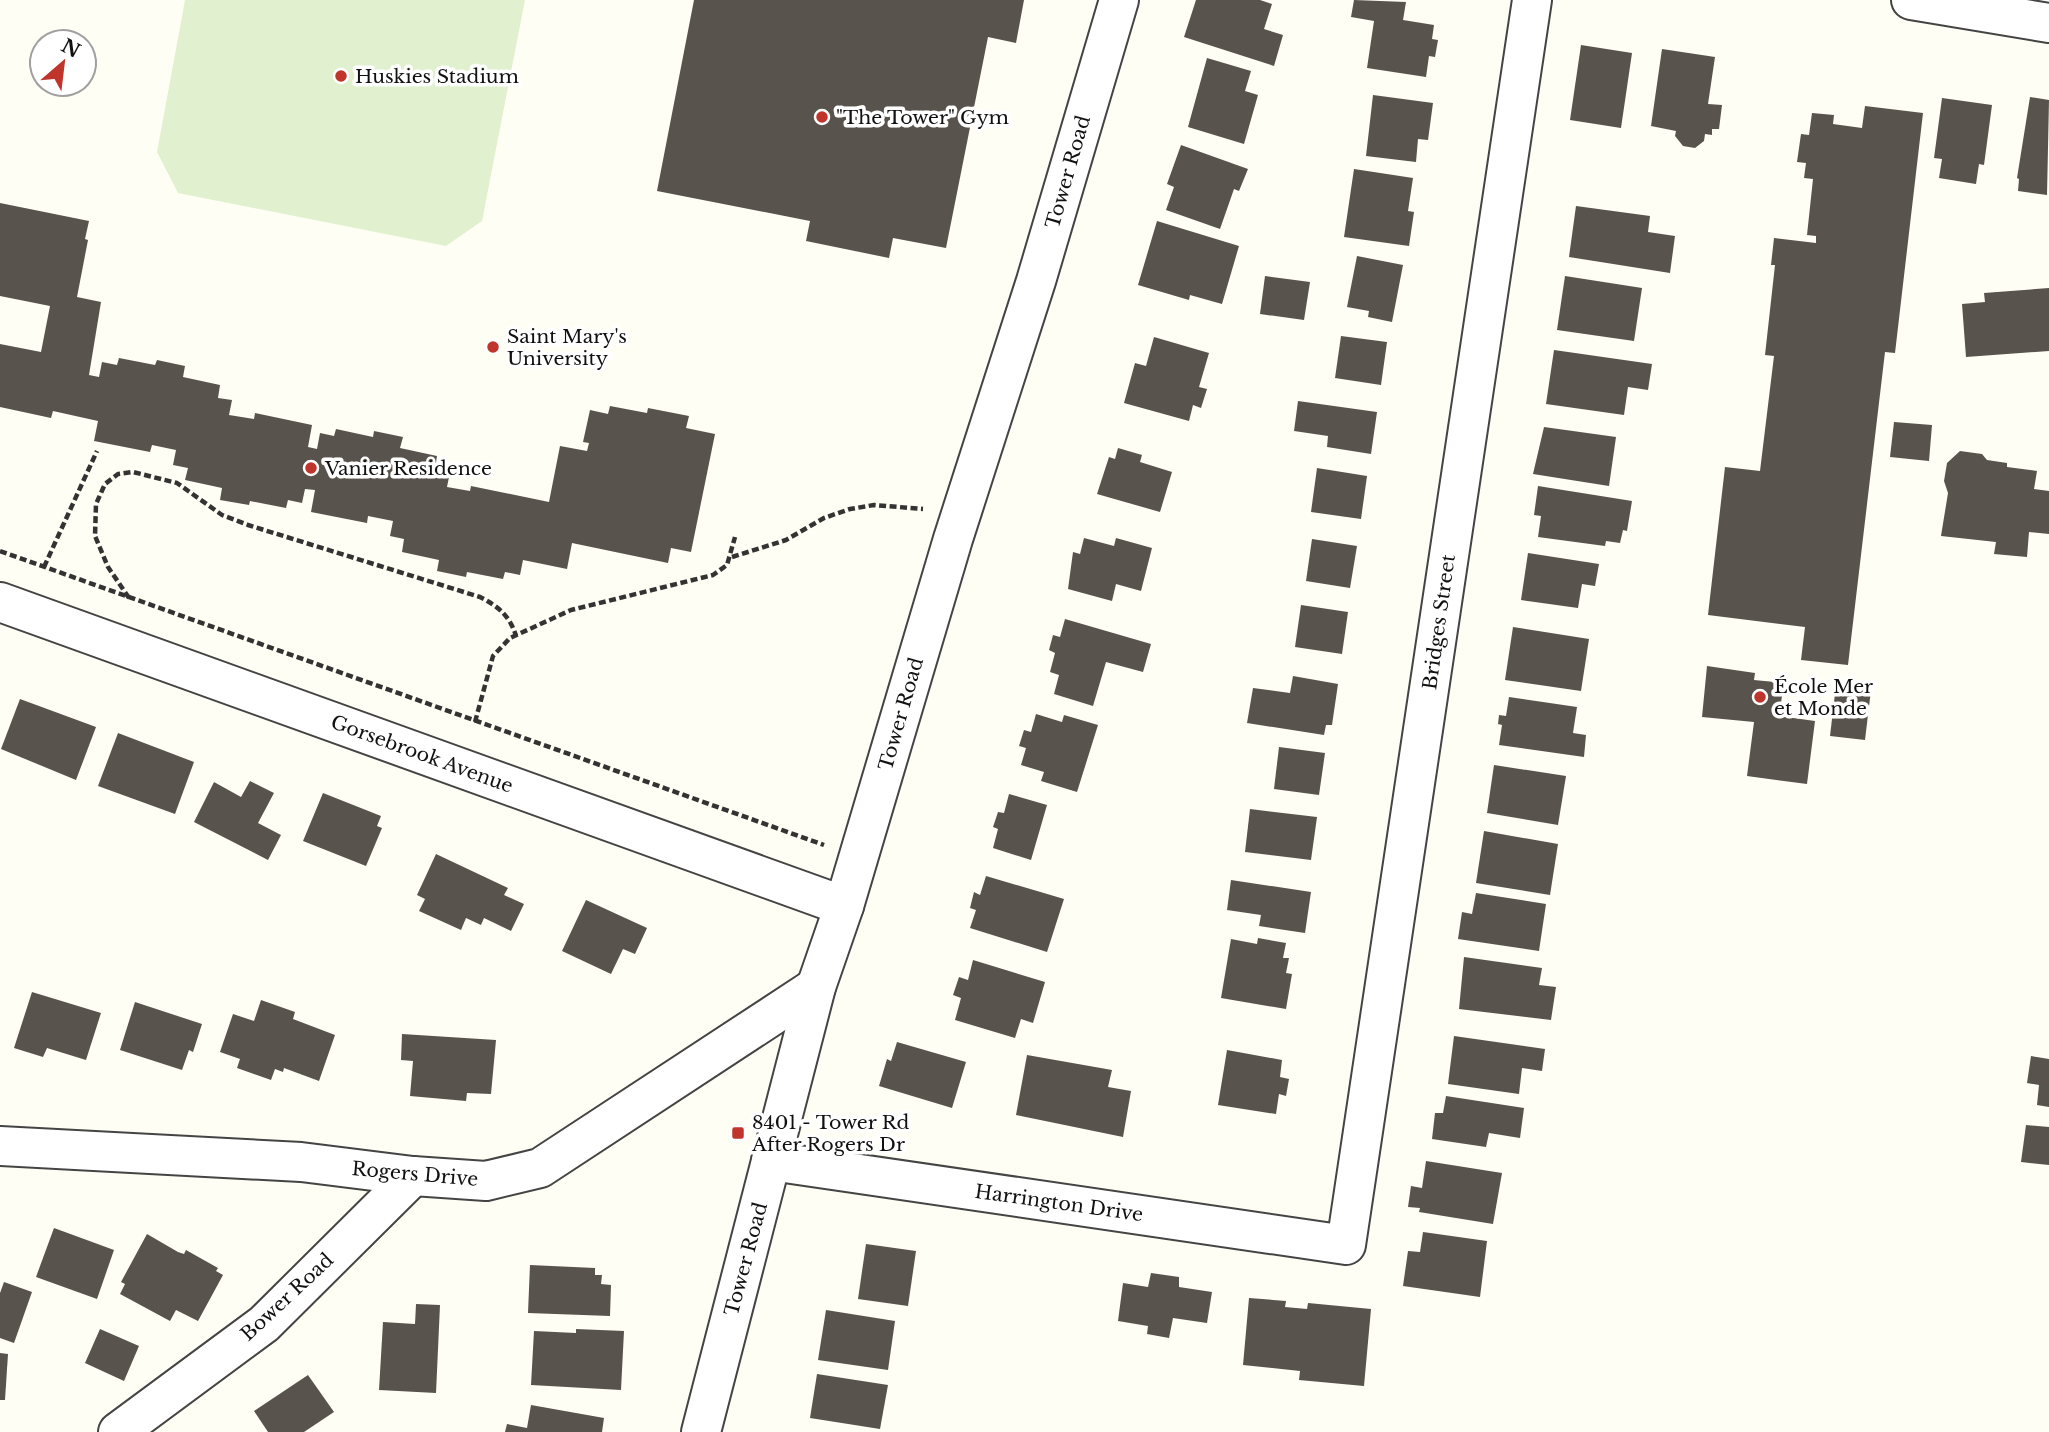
<svg xmlns="http://www.w3.org/2000/svg" width="2049" height="1432" viewBox="0 0 2049 1432" font-family="'Libre Baskerville',serif">
  <style>
    .pitch { fill: #e1f1cf }
    .building { fill: #59534d }
    .lines { fill: none; stroke-linecap: round; stroke-linejoin: round }
    .minor-casing { stroke: #444; stroke-width: 42 }
    .path { stroke: #333; stroke-width: 4.5; stroke-dasharray: 7 3.5; stroke-linecap: butt }
    .minor { stroke: #fff; stroke-width: 38 }
    .poi-dot { fill: #bf352b; stroke: #fff; stroke-width: 2.5 }
    .labels { text-anchor: middle; dominant-baseline: central; stroke-width: 7; stroke-linejoin: round; paint-order: stroke }
    .poi-label { font-size: 19px; fill: #111; stroke: #fff; text-anchor: start }
    .street-label { font-size: 19px; fill: #111; stroke: #fff }
  </style>
  <rect width="100%" height="100%" fill="#fffef4"/>
  <path class="pitch" d="M185 0H525L482 221 446 246 178 193 157 152Z"/>
  <g class="building">
    <path d="M694 0H1024L1016 43 988 37 946 248 893 238 889 258 806 241 810 221 657 191Z"/>
    <path d="M1196 0H1260L1272 4 1264 29 1283 35 1274 66 1184 37Z"/>
    <path d="M1354 0 1406 2 1403 20 1434 25 1432 39 1438 40 1435 57 1429 56 1426 77 1367 68 1374 21 1351 17Z"/>
    <path d="M1581 45 1632 53 1621 128 1570 120Z"/>
    <path d="M1662 49 1715 57 1708 104 1722 105 1719 129H1712V135L1705 134 1704 141 1695 148 1683 146 1675 136 1676 131 1651 126Z"/>
    <path d="M1207 58 1251 71 1245 91 1258 95 1244 144 1188 127Z"/>
    <path d="M1373 95 1433 103 1428 140 1418 139 1416 162 1366 156Z"/>
    <path d="M2030 97 2049 100 2047 195 2018 191 2019 179 2017 178Z"/>
    <path d="M1942 98 1992 105 1984 165 1979 164 1976 184 1939 178 1942 159 1934 158Z"/>
    <path d="M1865 106 1923 113 1895 353 1885 352 1848 665 1801 660 1805 627 1708 615 1725 467 1760 471 1774 356 1765 355 1775 265H1771L1774 238 1816 243V236L1807 235 1813 179 1804 178 1806 163 1797 162 1801 134 1809 135 1812 113 1834 115 1833 124 1862 128Z"/>
    <path d="M1181 145 1248 169 1239 191 1234 189 1220 229 1166 210 1174 187 1167 184Z"/>
    <path d="M1354 169 1413 178 1408 211 1414 212 1409 246 1344 237Z"/>
    <path d="M0 203 89 221 85 239 88 240 77 297 101 302 89 375 99 377 102 362 117 365 119 358 155 365 157 360 185 366 183 377 220 385 218 398 232 400 229 415 254 419 255 413 312 425 308 447 317 449 320 433 334 436 336 429 373 437 374 431 403 437 400 448 437 456 435 469 450 472 447 487 470 491 471 486 549 502 560 446 587 451 589 443 583 442 590 410 608 414 610 406 647 413 648 408 689 416 686 428 715 434 691 552 671 548 668 563 572 543 567 569 523 560 520 575 505 572 503 579 467 572 466 577 437 571 439 560 402 552 404 539 390 536 393 521 368 516 367 523 311 512 315 490 305 489 302 503 288 500 286 508 250 501 249 505 220 500 222 488 185 480 188 468 173 465 176 450 152 445 150 452 94 441 98 421 53 411 51 418 0 407V344L41 352 50 306 0 296Z"/>
    <path d="M1576 206 1650 216 1648 232 1675 236 1670 273 1569 257Z"/>
    <path d="M1157 221 1239 246 1222 304 1190 295 1189 300 1138 285Z"/>
    <path d="M1357 256 1403 265 1392 322 1368 317 1369 311 1347 307Z"/>
    <path d="M1265 276 1310 282 1304 320 1260 314Z"/>
    <path d="M1565 276 1642 288 1634 341 1557 330Z"/>
    <path d="M2049 288V351L1966 357 1962 304 1985 302 1984 293Z"/>
    <path d="M1341 336 1387 342 1381 385 1335 378Z"/>
    <path d="M1154 337 1209 353 1199 387 1207 389 1201 408 1193 405 1189 421 1124 403 1135 363 1146 366Z"/>
    <path d="M1554 350 1652 364 1648 390 1628 387 1624 415 1546 404Z"/>
    <path d="M1298 401 1377 412 1371 454 1327 447 1328 436 1294 431Z"/>
    <path d="M1894 422 1932 425 1929 461 1890 457Z"/>
    <path d="M1544 427 1616 437 1609 486 1533 474Z"/>
    <path d="M1118 448 1142 455 1140 462 1172 472 1160 512 1097 494 1109 457 1115 459Z"/>
    <path d="M1960 451 1982 454 1987 460 2007 463V467L2037 471 2034 489 2049 491V534L2029 532 2027 557 1994 554 1996 542 1941 536 1948 493 1944 481 1947 463Z"/>
    <path d="M1317 468 1367 476 1361 519 1311 512Z"/>
    <path d="M1538 486 1632 501 1627 531 1623 530 1620 543 1606 541 1605 546 1538 537 1541 516 1534 515Z"/>
    <path d="M1084 538 1114 546 1116 538 1152 548 1141 591 1116 584 1112 601 1068 589 1073 552 1080 554Z"/>
    <path d="M1312 539 1357 546 1350 588 1306 581Z"/>
    <path d="M1528 553 1599 564 1595 586 1582 584 1578 608 1521 600Z"/>
    <path d="M1301 605 1348 612 1342 654 1295 647Z"/>
    <path d="M1065 619 1151 644 1143 672 1106 662 1093 706 1054 694 1059 675 1050 672 1055 653 1049 650 1053 635 1060 637Z"/>
    <path d="M1513 627 1589 639 1581 691 1505 680Z"/>
    <path d="M1707 666 1755 673 1754 680 1784 683 1779 716 1815 721 1807 784 1747 776 1754 722 1702 717Z"/>
    <path d="M1293 676 1338 684 1332 725H1326L1324 735 1247 723 1253 688 1290 693Z"/>
    <path d="M1836 685 1871 690 1865 740 1830 736Z"/>
    <path d="M1509 697 1577 707 1573 733 1586 735 1584 757 1499 745 1502 725 1498 724 1499 715 1506 716Z"/>
    <path d="M20 699 96 727 76 780 1 749Z"/>
    <path d="M1036 714 1062 722 1064 715 1098 725 1077 792 1041 781 1044 772 1021 765 1026 748 1019 746 1024 730 1031 732Z"/>
    <path d="M118 733 194 762 175 814 98 786Z"/>
    <path d="M1279 747 1325 753 1319 795 1274 789Z"/>
    <path d="M1494 765 1566 776 1558 825 1487 813Z"/>
    <path d="M250 781 274 793 258 823 281 835 268 860 194 822 214 782 241 797Z"/>
    <path d="M323 793 381 816 377 826 382 828 366 866 303 841Z"/>
    <path d="M1009 794 1047 805 1031 860 993 848 998 829 993 827 998 812 1004 813Z"/>
    <path d="M1250 809 1317 817 1311 860 1245 852Z"/>
    <path d="M1484 831 1558 844 1550 895 1476 883Z"/>
    <path d="M436 854 508 888 504 895 524 904 511 931 484 918 481 925 466 918 461 930 419 911 425 899 417 895Z"/>
    <path d="M986 876 1064 899 1047 952 970 928 976 910 970 908 974 892 980 895Z"/>
    <path d="M1231 880 1311 892 1305 933 1259 926 1261 915 1227 910Z"/>
    <path d="M1476 893 1546 904 1539 951 1458 939 1462 912 1472 914Z"/>
    <path d="M586 900 647 928 635 954 623 949 611 974 562 951Z"/>
    <path d="M1258 938 1286 943 1283 958H1289L1286 973 1292 974 1286 1009 1221 998 1231 939 1257 944Z"/>
    <path d="M1464 957 1542 968 1539 985 1556 987 1551 1020 1459 1009Z"/>
    <path d="M973 960 1045 982 1033 1023 1021 1019 1015 1038 955 1020 961 998 953 995 959 977 968 980Z"/>
    <path d="M32 992 101 1013 86 1060 47 1048 43 1057 14 1048Z"/>
    <path d="M261 1000 295 1012 293 1019 335 1035 319 1081 284 1068 283 1072 275 1069 271 1080 237 1068 240 1059 220 1052 233 1014 254 1021Z"/>
    <path d="M135 1002 202 1024 193 1052 189 1050 182 1070 120 1050Z"/>
    <path d="M402 1034 496 1040 491 1094 467 1093 466 1101 410 1096 413 1061 401 1060Z"/>
    <path d="M1454 1036 1545 1049 1542 1071 1522 1068 1519 1094 1448 1084Z"/>
    <path d="M897 1042 966 1062 952 1108 879 1086 887 1059 891 1061Z"/>
    <path d="M1227 1050 1282 1060 1280 1077 1289 1079 1286 1096 1279 1094 1276 1114 1218 1105Z"/>
    <path d="M1027 1055 1112 1070 1108 1087 1131 1091 1123 1137 1016 1115Z"/>
    <path d="M2031 1056 2049 1059V1107L2037 1105 2039 1085 2027 1083Z"/>
    <path d="M1446 1096 1524 1108 1520 1138 1489 1133 1486 1147 1432 1139 1435 1113H1443Z"/>
    <path d="M2026 1125 2049 1127V1165L2021 1162Z"/>
    <path d="M1426 1161 1502 1173 1493 1224 1419 1212 1420 1208 1408 1207 1411 1186 1422 1188Z"/>
    <path d="M54 1228 114 1250 97 1299 36 1277Z"/>
    <path d="M1423 1232 1487 1241 1480 1297 1403 1286 1408 1251 1420 1252Z"/>
    <path d="M147 1234 178 1252 184 1254 186 1250 218 1268 216 1271 223 1275 198 1321 176 1310 170 1321 120 1294 125 1284 121 1282Z"/>
    <path d="M866 1244 916 1251 908 1306 858 1299Z"/>
    <path d="M530 1265 595 1268V1275H602L601 1284 611 1285 610 1316 528 1313Z"/>
    <path d="M1151 1273 1179 1277V1287L1212 1292 1207 1323 1173 1318 1169 1338 1147 1334 1148 1326 1118 1321 1123 1283 1148 1287Z"/>
    <path d="M4 1282 32 1292 14 1343 0 1338V1293Z"/>
    <path d="M1249 1298 1286 1301 1285 1307 1307 1309 1308 1303 1371 1309 1364 1386 1299 1380 1300 1371 1243 1365Z"/>
    <path d="M416 1304 440 1305 436 1393 379 1390 383 1322 415 1324Z"/>
    <path d="M826 1310 895 1321 888 1370 818 1360Z"/>
    <path d="M100 1329 139 1346 124 1381 85 1363Z"/>
    <path d="M576 1329 624 1331 621 1390 531 1385 534 1331 576 1333Z"/>
    <path d="M0 1353 8 1354 5 1400H0Z"/>
    <path d="M817 1374 888 1385 880 1429 810 1418Z"/>
    <path d="M308 1375 334 1412 304 1432H268L254 1411Z"/>
    <path d="M531 1405 604 1418 602 1432H505L507 1424 527 1428Z"/>
  </g>
  <g class="lines">
    <g class="minor-casing">
      <g id="minor">
        <path d="M1911 0 2049 23"/>
        <path d="M0 602 844 906"/>
        <path d="M0 1146 301 1162 413 1176 486 1181 540 1168 816 987"/>
        <path d="M771 1161 1346 1245 1532 0"/>
        <path d="M118 1432 264 1324 413 1176"/>
        <path d="M701 1432 816 987 844 906 953 539 1036 281 1119 0"/>
      </g>
    </g>
    <g class="path">
      <path d="M0 551 824 845"/>
      <path d="M732 557 786 540 824 518 850 509 874 505 923 509"/>
      <path d="M44 567 97 451"/>
      <path d="M129 598 108 567 95 536 96 504 105 484 118 474 133 472 177 483 222 515 248 525 480 597C498 606 510 616 516 636"/>
      <path d="M475 722 493 656 510 638 571 610 713 575 727 565 735 537"/>
    </g>
    <use href="#minor" class="minor"/>
  </g>
  <g class="poi-dot">
    <circle cx="341" cy="76" r="7"/>
    <circle cx="822" cy="117" r="7"/>
    <circle cx="493" cy="347" r="7"/>
    <circle cx="311" cy="468" r="7"/>
    <circle cx="1760" cy="697" r="7"/>
    <rect x="731" y="1126" width="14" height="14" rx="3.5"/>
  </g>
  <g class="labels">
    <g class="poi-label">
      <text x="355" y="76">Huskies Stadium</text>
      <text x="836" y="117">"The Tower" Gym</text>
      <text x="507" y="336">Saint Mary's<tspan x="507" dy="22">University</tspan></text>
      <text x="325" y="468">Vanier Residence</text>
      <text x="1774" y="686">École Mer<tspan x="1774" dy="22">et Monde</tspan></text>
      <text x="752" y="1122">8401 - Tower Rd<tspan x="752" dy="22">After Rogers Dr</tspan></text>
    </g>
    <g class="street-label">
      <text transform="translate(1068 172) rotate(-74)">Tower Road</text>
      <text transform="translate(1439 622) rotate(-82)">Bridges Street</text>
      <text transform="translate(901 714) rotate(-74)">Tower Road</text>
      <text transform="translate(422 754) rotate(20)">Gorsebrook Avenue</text>
      <text transform="translate(415 1174) rotate(5)">Rogers Drive</text>
      <text transform="translate(1059 1203) rotate(8)">Harrington Drive</text>
      <text transform="translate(746 1259) rotate(-75)">Tower Road</text>
      <text transform="translate(287 1297) rotate(-43)">Bower Road</text>
    </g>
  </g>
  <g transform="translate(63 63) rotate(28)"><circle r="33" fill="#ffffff" stroke="#a0a0a0" stroke-width="2"/>
  <path d="M0-5L12 26L0 18L-12 26Z" fill="#bf352b"/>
  <text y="-10" font-size="19" font-weight="bold" text-anchor="middle" fill="#111111">N</text>
  </g>
</svg>
